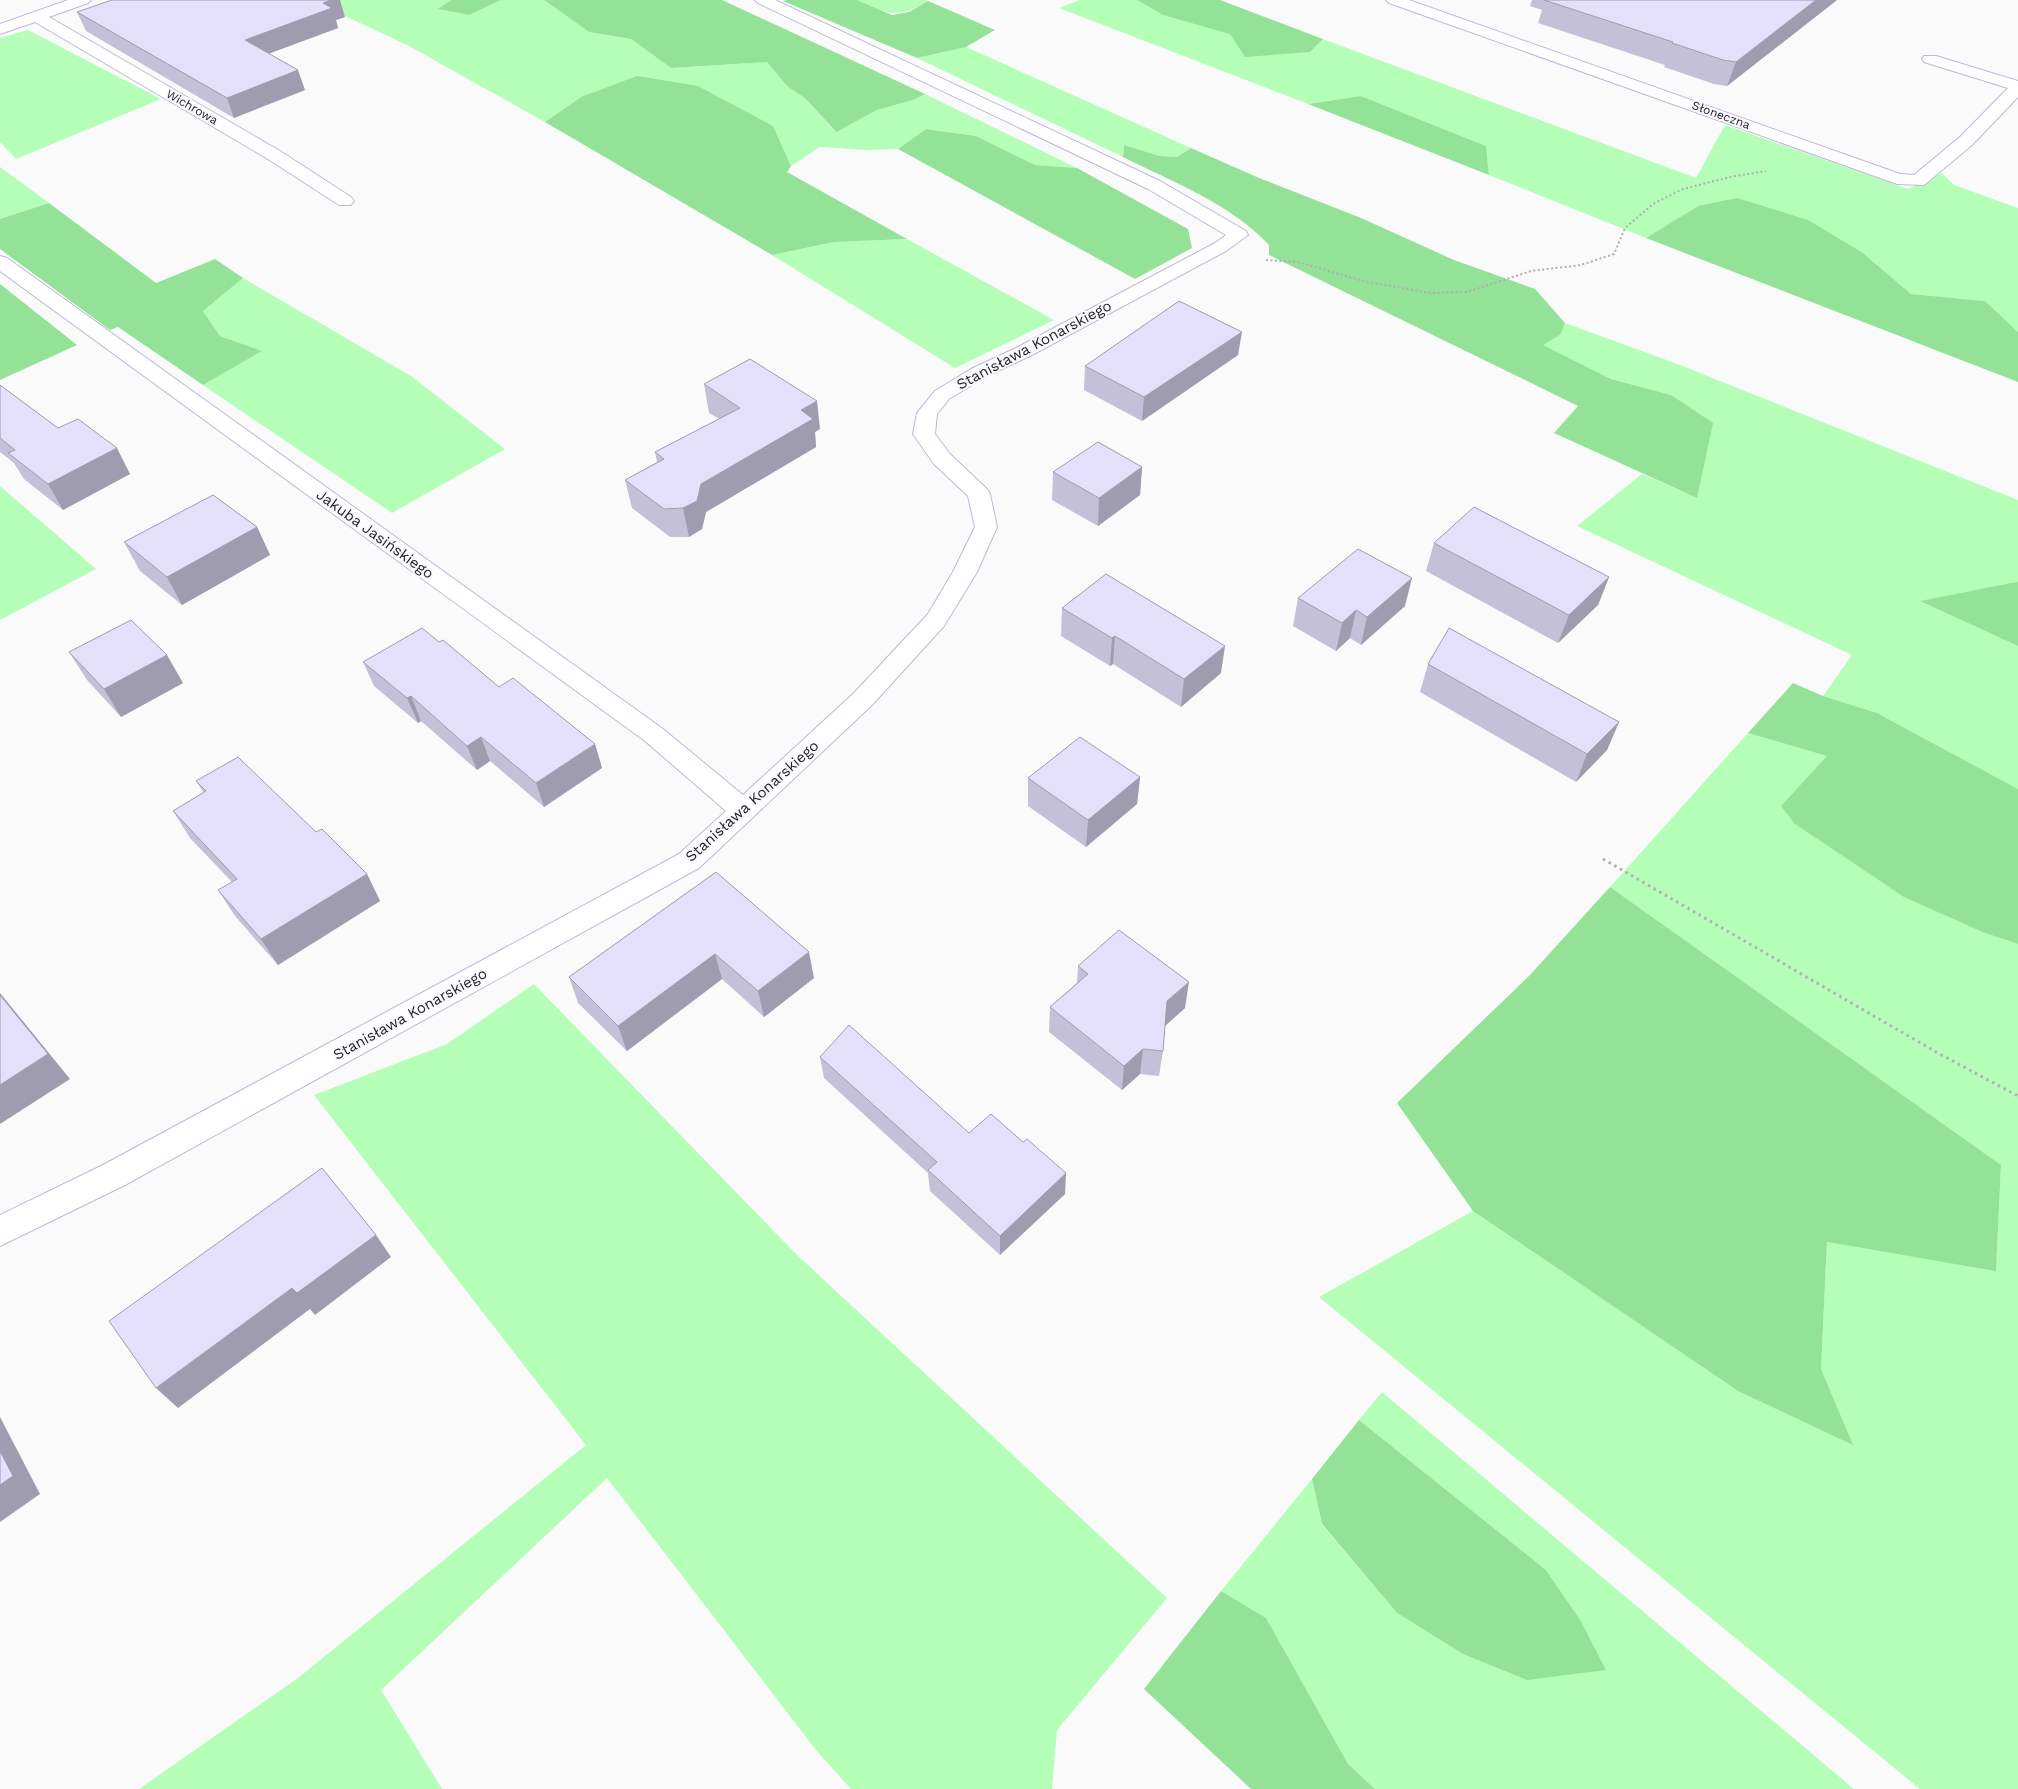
<svg xmlns="http://www.w3.org/2000/svg" width="2018" height="1789" viewBox="0 0 2018 1789" font-family="'Work Sans',sans-serif">
  <style>
    .green { fill: #b5feb8 }
    .forest { fill: #94e198 }
    .lines { fill: none; stroke-linecap: round; stroke-linejoin: round }
    .lane-casing { stroke: #bcb8d9; stroke-width: 2 }
    .street-casing { stroke: #bcb8d9; stroke-width: 2 }
    .path-far1 { stroke: #b0b0b4; stroke-width: 2; stroke-dasharray: 2 2.5; stroke-linecap: butt }
    .path { stroke: #b0b0b4; stroke-width: 3; stroke-dasharray: 2.5 4; stroke-linecap: butt }
    .lane { fill: #fff; fill-rule: evenodd }
    .street { fill: #fff; fill-rule: evenodd }
    .wall { fill: #c4c0d7 }
    .shaded-wall { fill: #a09caf }
    .building { fill: #e4dffa; stroke: #a09caf }
    .labels { text-anchor: middle; dominant-baseline: central; stroke-width: 4; stroke-linejoin: round; paint-order: stroke }
    .far-street-label { font-size: 12px; fill: #201e2b; stroke: #fafafa }
    .street-label { font-size: 15px; fill: #201e2b; stroke: #fafafa }
  </style>
  <rect width="100%" height="100%" fill="#fafafa"/>
  <g class="green">
    <path d="M311 0H451L439 9 469 15 501 0H544L589 32 631 39 671 68 767 62 788 87 805 98 835 132 877 110 913 100 925 94 1077 168 1035 165 976 136 926 129 898 149 866 150 820 147 791 166 773 126 581 97 545 122 409 46Z"/>
    <path d="M857 0H926L928 1C895 20 890 14 857 0Z"/>
    <path d="M1080 0H1137L1163 15 1310 52 1323 39 1696 178 1725 125 1908 189 1942 173 1954 185 2018 208V332L1985 301 1911 294 1863 253 1698 206 1646 238 1489 175 1486 146 1361 96 1308 104 1059 8Z"/>
    <path d="M28 30 161 99 16 159 0 142V38Z"/>
    <path d="M966 47 1191 148 1177 157 1160 156 1124 145 1123 157 917 58Z"/>
    <path d="M0 167 49 203 0 219Z"/>
    <path d="M907 239 1054 320 955 368 772 255 834 242Z"/>
    <path d="M243 278 411 376 505 449 392 513 203 385 262 351 220 336 203 311Z"/>
    <path d="M1565 323 1680 365 2018 500V582L1921 601 2018 646V789L1877 713 1823 696 1852 655 1577 526 1642 474 1697 498 1671 395 1611 379 1542 345 1560 335Z"/>
    <path d="M0 486 96 569 0 620Z"/>
    <path d="M1748 733 1828 756 1782 806 1985 933 2018 944V1789H1920L1319 1297 1473 1211 1738 1391 1852 1444 1821 1369 1827 1242 1996 1270 2001 1165 1610 887Z"/>
    <path d="M534 984 797 1255 1167 1598 1057 1730 1052 1789H851L816 1750 607 1478 381 1690 442 1789H139L298 1678 586 1445 314 1095 447 1044Z"/>
    <path d="M1382 1392 1854 1789H1375L1348 1764 1266 1618 1221 1591 1312 1479 1322 1525 1397 1613 1463 1654 1606 1670 1581 1621 1546 1570 1359 1420Z"/>
  </g>
  <g class="forest">
    <path d="M451 0H501L469 15 438 9Z"/>
    <path d="M544 0H722L925 94 913 100 877 110 836 132 805 98 788 87 767 62 671 68 631 39 589 32Z"/>
    <path d="M787 0H857L892 15 909 12 928 1 995 30 966 47 917 58 783 1Z"/>
    <path d="M1137 0H1220L1323 39 1310 52 1245 57 1230 34 1163 15Z"/>
    <path d="M637 76 698 86 773 126 791 166 787 172 907 239 834 242 772 255 545 122 581 97Z"/>
    <path d="M1361 96 1486 146 1489 175 1308 104Z"/>
    <path d="M926 129 976 136 1035 165 1077 168 1188 229 1192 248 1135 279 898 149Z"/>
    <path d="M1124 145 1160 156 1177 157 1191 148 1259 178 1361 218 1454 260 1535 289 1565 323 1560 335 1543 345 1611 379 1671 395 1713 423 1697 498 1554 433 1578 406 1269 255V245C1231 204 1173 182 1123 157Z"/>
    <path d="M1737 198 1808 220 1863 253 1911 294 1985 301 2018 332V382L1646 238 1698 206Z"/>
    <path d="M49 203 156 283 215 259 243 278 203 311 220 336 262 351 203 385 118 327 110 330 0 249V219Z"/>
    <path d="M0 284 77 345 0 380Z"/>
    <path d="M2018 582V646L1920 601 2011 583Z"/>
    <path d="M1793 683 1823 696 1877 713 2018 789V944L1985 933 1904 897 1795 824 1781 806 1827 756 1748 733Z"/>
    <path d="M1610 887 2001 1165 1996 1271 1827 1242 1821 1369 1853 1445 1738 1391 1473 1211 1397 1103 1529 976Z"/>
    <path d="M1359 1420 1546 1570 1581 1621 1606 1670 1527 1680 1463 1654 1397 1613 1322 1524 1312 1479Z"/>
    <path d="M1221 1591 1266 1618 1348 1764 1375 1789H1251L1144 1689Z"/>
  </g>
  <g class="lines">
    <g class="lane-casing">
      <path id="lane" d="M755 0H775L1160 181 1246 231 1248 235 1226 251H1212L1210 247 1226 235 1148 189 758 3Z"/>
    </g>
    <g class="street-casing">
      <g id="street">
        <path d="M68 0H91L88 3 49 17 280 151 351 197 354 201 351 205H339L268 159 35 22 0 34V24Z"/>
        <path d="M1386 0H1409L1900 174 1914 175 1960 137 2008 88 1924 62 1922 59 1924 56H1936L2018 81V97L1972 145 1924 185 1897 184 1389 3Z"/>
        <path d="M1219 241 1226 243 1228 247 1226 251 1030 356 985 377 949 399 937 414 935 434 950 454 987 489 990 494 997 527 977 572 944 626 872 705 699 868 125 1185 0 1246V1215L103 1165 679 854 726 811 645 741 0 271V256L7 258 663 729 743 795 854 693 928 614 953 572 975 527 968 496 934 464 913 434 917 413 935 391 971 369 1016 348Z"/>
      </g>
    </g>
    <path class="path-far1" d="M1266 260 1298 262 1363 281 1430 293 1467 292 1531 271 1581 265 1614 254 1625 228 1653 204 1683 189 1730 177 1766 171"/>
    <path class="path" d="M1603 859 1936 1052 2018 1096"/>
    <use href="#lane" class="lane"/>
    <use href="#street" class="street"/>
  </g>
  <g class="wall">
    <path d="M1532 0H1837L1727 86 1714 84 1664 67 1665 65 1538 23 1542 10 1530 6Z"/>
    <path d="M77 12 345 17 336 20 338 28 269 53 305 90 234 118 86 31Z"/>
    <path d="M1238 355 1142 421 1084 390 1085 366Z"/>
    <path d="M704 384 820 429 815 432 816 447 706 512 702 529 689 537H670L632 508 625 480 657 462 655 452 719 419 709 413Z"/>
    <path d="M0 385 58 428 130 474 63 510 24 479 14 463 0 452Z"/>
    <path d="M1142 467 1140 495 1098 526 1052 500 1053 472Z"/>
    <path d="M257 527 270 555 182 605 140 571 124 542Z"/>
    <path d="M1434 543 1609 577 1598 605 1558 643 1426 571Z"/>
    <path d="M1298 598 1405 606 1361 645 1350 638 1336 651 1293 626Z"/>
    <path d="M1062 608 1221 673 1181 707 1113 664 1110 666 1061 636Z"/>
    <path d="M439 642 499 687 595 744 602 768 544 807 490 761 477 770 421 721 418 723 374 686 363 662Z"/>
    <path d="M69 652 183 683 121 717 87 680Z"/>
    <path d="M1428 664 1619 722 1607 750 1576 782 1420 692Z"/>
    <path d="M1140 777 1137 804 1086 847 1028 806V778Z"/>
    <path d="M196 781 316 832 367 874 380 901 278 965 235 916 218 890 232 882 190 838 173 811 204 793Z"/>
    <path d="M716 872 814 978 764 1017 722 979 627 1051 578 1003 569 977Z"/>
    <path d="M1078 966 1185 1008 1165 1025 1163 1051 1159 1076 1140 1074 1122 1090 1049 1032 1050 1007 1077 983Z"/>
    <path d="M820 1057 969 1133 1065 1194 1000 1255 930 1191 928 1173 824 1078Z"/>
  </g>
  <g class="shaded-wall">
    <path d="M331 0H340L345 17 336 20 338 28 252 60 245 40 323 3Z"/>
    <path d="M1816 0H1837L1727 86 1736 62Z"/>
    <path d="M298 70 305 90 234 118 227 98Z"/>
    <path d="M1242 332 1238 355 1142 421 1144 397Z"/>
    <path d="M817 401 820 429 815 432 816 447 706 512 702 529 689 537 683 508 701 484 801 410Z"/>
    <path d="M117 448 130 474 63 510 48 484Z"/>
    <path d="M1142 467 1140 495 1098 526 1099 498Z"/>
    <path d="M257 527 270 555 182 605 167 577Z"/>
    <path d="M1609 577 1598 605 1558 643 1569 615Z"/>
    <path d="M1412 578 1405 606 1361 645 1367 617Z"/>
    <path d="M1356 610 1350 638 1336 651 1342 623Z"/>
    <path d="M1115 636 1113 664 1110 666 1112 638Z"/>
    <path d="M1225 646 1221 673 1181 707 1184 679Z"/>
    <path d="M167 655 183 683 121 717 104 689Z"/>
    <path d="M411 696 421 721 418 723 407 698Z"/>
    <path d="M1619 722 1607 750 1576 782 1587 754Z"/>
    <path d="M481 737 490 761 477 770 467 746Z"/>
    <path d="M595 744 602 768 544 807 536 783Z"/>
    <path d="M1140 777 1137 804 1086 847 1088 820Z"/>
    <path d="M367 874 380 901 278 965 261 939Z"/>
    <path d="M809 952 814 978 764 1017 758 991Z"/>
    <path d="M715 954 722 979 627 1051 618 1026Z"/>
    <path d="M1189 982 1185 1008 1164 1027 1167 1001Z"/>
    <path d="M0 993 70 1079 0 1124Z"/>
    <path d="M1143 1049 1140 1074 1122 1090 1124 1066Z"/>
    <path d="M1066 1173 1065 1194 1000 1255V1236Z"/>
    <path d="M376 1235 391 1257 315 1315 310 1309 178 1408 156 1388 292 1288Z"/>
    <path d="M0 1417 40 1494 0 1522Z"/>
  </g>
  <g class="building">
    <path d="M112 0H331L323 3 332 8 245 40 298 70 227 98 77 12Z"/>
    <path d="M1544 0H1816L1736 62 1723 60 1672 43 1673 42Z"/>
    <path d="M1179 301 1242 332 1144 397 1085 366Z"/>
    <path d="M750 359 817 401 801 410 813 419 701 484 697 501 683 508 664 509 625 480 664 459 655 452 740 408 704 384Z"/>
    <path d="M0 385 58 428 78 419 117 448 48 484 8 453 15 450 0 438Z"/>
    <path d="M1098 442 1142 467 1099 498 1053 472Z"/>
    <path d="M213 495 257 527 167 577 124 542Z"/>
    <path d="M1474 507 1609 577 1569 615 1434 543Z"/>
    <path d="M1358 549 1412 578 1367 617 1356 610 1342 623 1298 598Z"/>
    <path d="M1106 574 1225 646 1184 679 1115 636 1112 638 1062 608Z"/>
    <path d="M131 620 167 655 104 689 69 652Z"/>
    <path d="M422 628 439 642 443 640 499 687 513 678 595 744 536 783 481 737 467 746 411 696 407 698 363 662Z"/>
    <path d="M1449 628 1619 722 1587 754 1428 664Z"/>
    <path d="M1080 737 1140 777 1088 820 1028 778Z"/>
    <path d="M238 757 316 832 322 829 367 874 261 939 218 890 237 879 173 811 206 791 196 781Z"/>
    <path d="M716 872 809 952 758 991 715 954 618 1026 569 977Z"/>
    <path d="M1119 930 1189 982 1167 1001 1163 1051 1143 1049 1124 1066 1050 1007 1088 974 1078 966Z"/>
    <path d="M0 995 48 1054 0 1085Z"/>
    <path d="M849 1025 969 1133 991 1114 1023 1142 1027 1139 1066 1173 1000 1236 928 1170 937 1162 820 1057Z"/>
    <path d="M322 1168 376 1235 297 1293 292 1288 156 1388 109 1321Z"/>
    <path d="M0 1451 13 1476 0 1485Z"/>
  </g>
  <g class="labels">
    <g class="far-street-label">
      <text transform="translate(192 107) rotate(30)">Wichrowa</text>
      <text transform="translate(1721 115) rotate(20)">Słoneczna</text>
    </g>
    <g class="street-label">
      <text transform="translate(1034 345) rotate(-28)">Stanisława Konarskiego</text>
      <text transform="translate(375 534) rotate(36)">Jakuba Jasińskiego</text>
      <text transform="translate(752 801) rotate(-42)">Stanisława Konarskiego</text>
      <text transform="translate(410 1014) rotate(-29)">Stanisława Konarskiego</text>
    </g>
  </g>
</svg>
